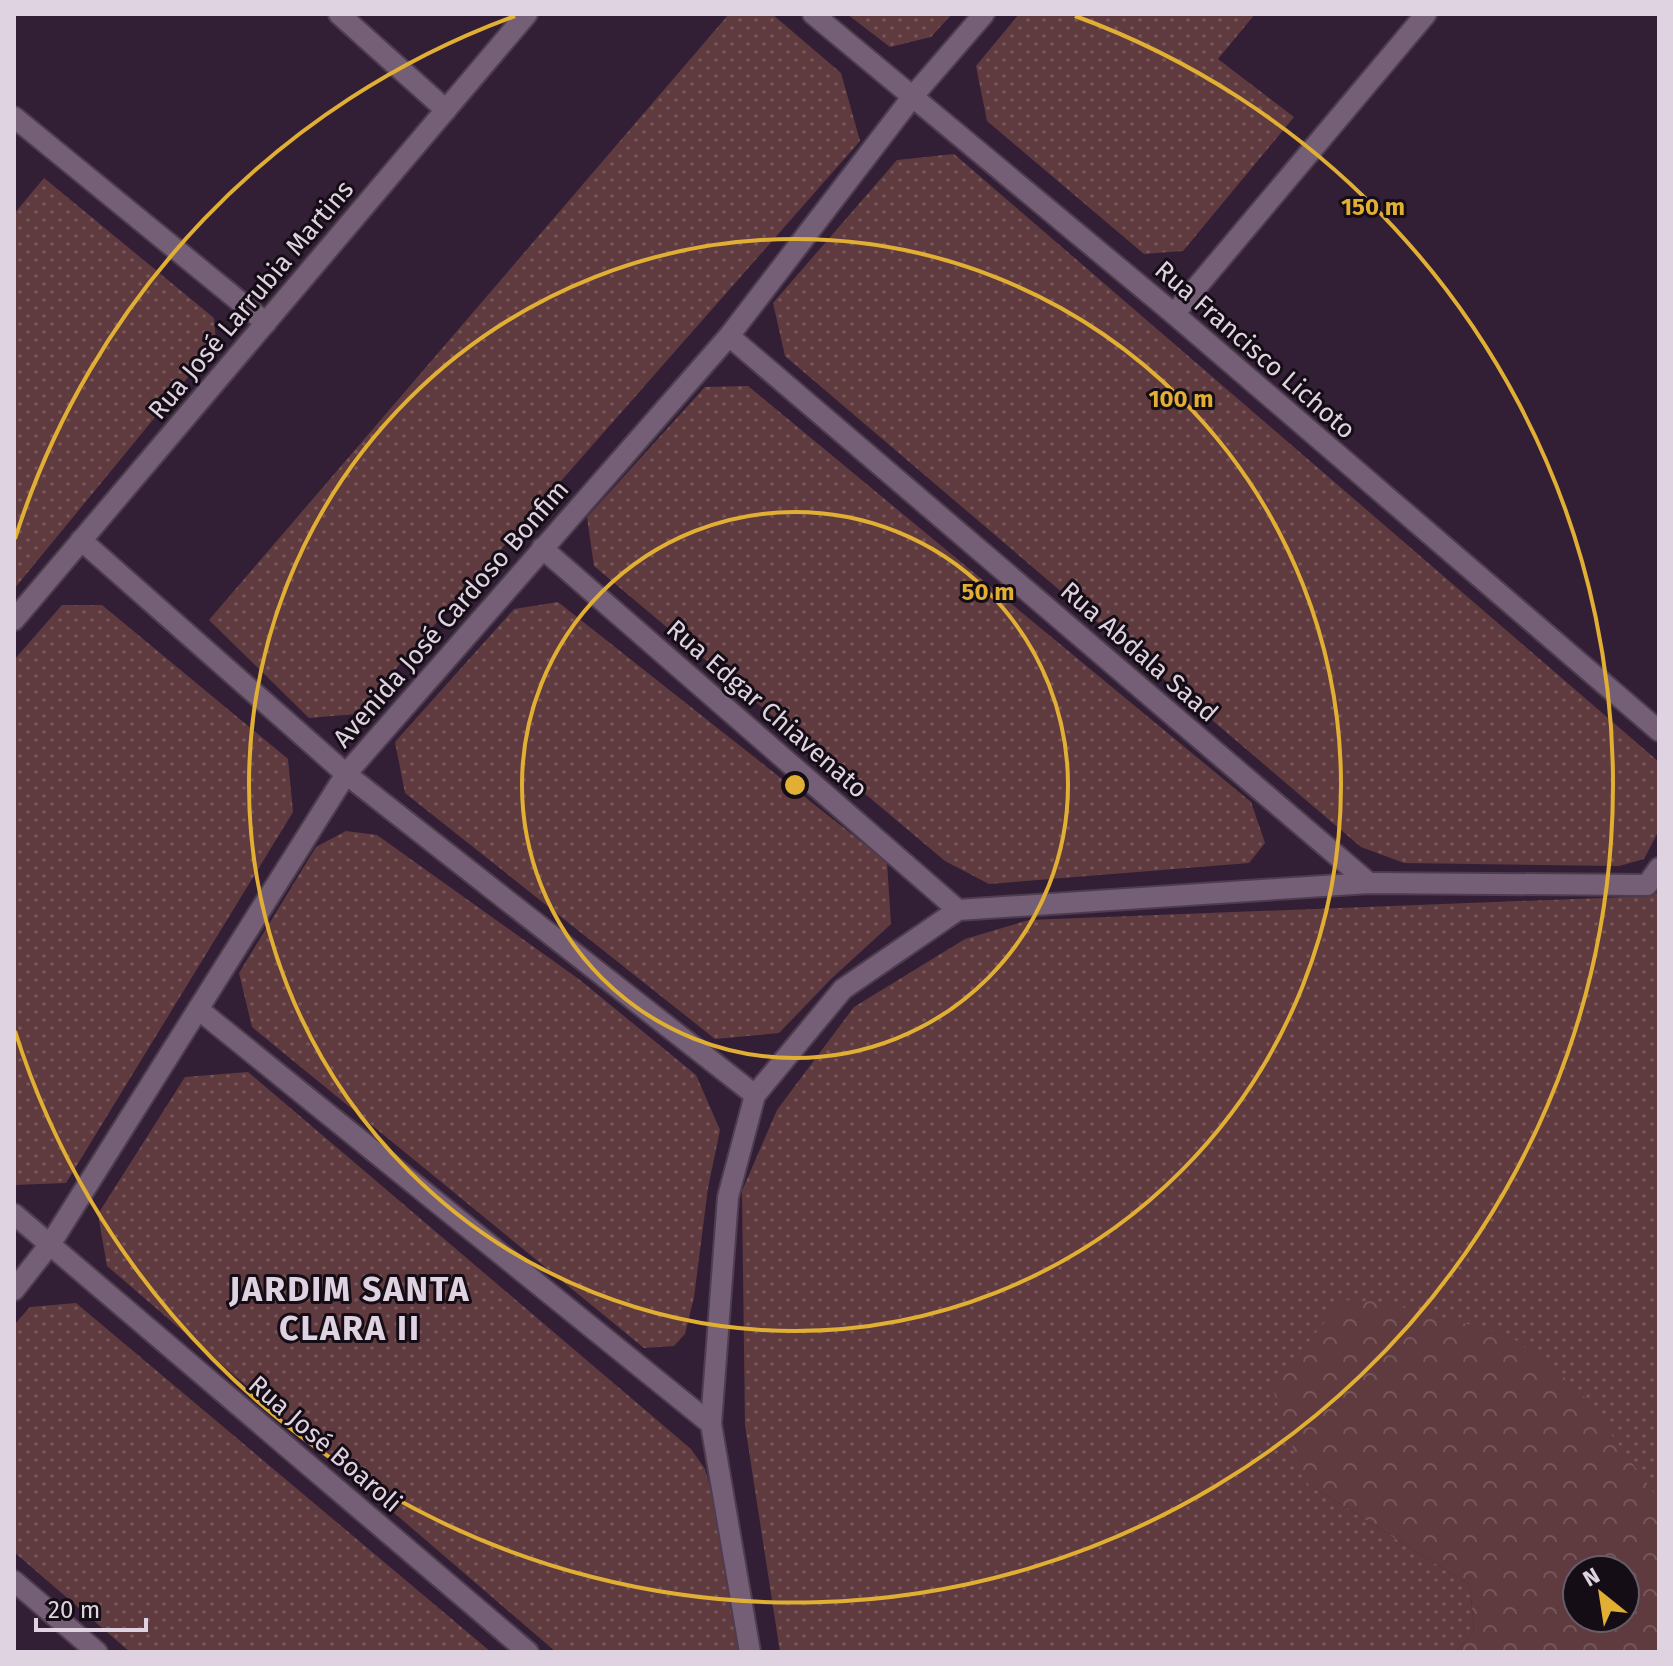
<svg xmlns="http://www.w3.org/2000/svg" width="1673" height="1666" viewBox="0 0 1673 1666" font-family="'Fira Sans',sans-serif">
  <style>
    .grass { fill: url(#grass-dots) }
    .forest { fill: url(#forest-crowns); fill-rule: evenodd }
    .lines { fill: none; stroke-linecap: round; stroke-linejoin: round }
    .minor-casing { stroke: #4d3d4f; stroke-width: 24 }
    .minor { stroke: #755f77; stroke-width: 20 }
    .ring { fill: none; stroke: #e1af34; stroke-width: 4 }
    .labels { text-anchor: middle; dominant-baseline: central; stroke-width: 6; stroke-linejoin: round; paint-order: stroke }
    .street-label { font-size: 26px; fill: #e0d3e1; stroke: #150d16 }
    .district-label { font-size: 34px; font-weight: bold; letter-spacing: 2px; fill: #e0d3e1; stroke: #150d16 }
    .centre { fill: #e1af34; stroke: #150d16; stroke-width: 4 }
    .ring-label { font-size: 24px; text-anchor: middle; font-weight: bold; fill: #e1af34; stroke: #150d16; stroke-width: 6; stroke-linejoin: round; paint-order: stroke }
  </style>
  <defs>
    <pattern id="grass-dots" width="8" height="8" patternUnits="userSpaceOnUse" patternTransform="scale(2)"><rect width="8" height="8" fill="#5f3b3f"/><path d="M2 2h.1M6 6h.1" fill="none" stroke="#76565a" stroke-width="1.8" stroke-linecap="round"/></pattern>
    <pattern id="forest-crowns" width="20" height="18" patternUnits="userSpaceOnUse" patternTransform="scale(2)"><rect width="20" height="18" fill="#5f3b3f"/><path d="M2 6a3 3 0 1 1 6 0M12 15a3 3 0 1 1 6 0" fill="none" stroke="#76565a"/></pattern>
  </defs>
  <rect width="100%" height="100%" fill="#331f35"/>
  <g class="grass">
    <path d="M729 14H772L841 73 860 141 356 714 309 718 209 620Z"/>
    <path d="M847 14H952L931 37 890 47Z"/>
    <path d="M1019 14H1255L1218 59 1294 117 1183 251 1144 254 987 121 976 66Z"/>
    <path d="M954 154 1659 762V830L1644 859 1619 866 1404 863 1361 847 785 356 773 303 897 160Z"/>
    <path d="M44 178 214 318 216 343 14 589V214Z"/>
    <path d="M748 386 1251 802 1265 843 1249 863 989 884 945 861 594 566 587 517 705 387Z"/>
    <path d="M558 602 887 862 891 924 831 979 779 1033 715 1039 405 793 395 742 514 609Z"/>
    <path d="M62 605H102L288 759 293 812 66 1183 14 1185V660Z"/>
    <path d="M346 831 377 835 580 980 696 1075 720 1130 708 1188 694 1297 685 1334 674 1346 644 1348 252 1027 239 973 316 847Z"/>
    <path d="M1659 892V1500L1653 1493 1308 1484 1470 1585 1474 1631 1456 1652H780L745 1425 742 1191 777 1110 854 1007 965 939 1029 920 1651 896Z"/>
    <path d="M248 1072 691 1449 705 1469 713 1498 739 1652H556L107 1266 98 1214 185 1077Z"/>
    <path d="M76 1303 491 1652H130L14 1552V1325L30 1307Z"/>
  </g>
  <path class="forest" d="M1343 1300 1384 1302 1509 1335 1577 1387 1659 1500V1652H1456L1474 1631 1470 1585 1308 1484 1285 1428 1272 1386ZM1577 1570H1625V1618H1577Z"/>
  <g class="lines">
    <g class="minor-casing">
      <g id="minor">
        <path d="M339 14 446 110"/>
        <path d="M813 14 1174 314 1659 731"/>
        <path d="M14 117 266 323"/>
        <path d="M1174 314 1426 14"/>
        <path d="M729 336 1369 883"/>
        <path d="M81 540 346 774 755 1095"/>
        <path d="M542 548 958 910"/>
        <path d="M14 620 527 14"/>
        <path d="M198 1009 711 1424"/>
        <path d="M14 1214 528 1652"/>
        <path d="M14 1290 51 1243 346 774 729 336 913 96 984 14"/>
        <path d="M14 1581 97 1652"/>
        <path d="M750 1652 711 1424 728 1197 755 1095 843 989 958 910 1369 883 1647 885 1659 868"/>
      </g>
    </g>
    <use href="#minor" class="minor"/>
  </g>
  <g class="ring">
    <circle cx="795" cy="785" r="273"/>
    <circle cx="795" cy="785" r="546"/>
    <path d="M15 539A818 818 0 0 1 515 16M1075 16A818 818 0 1 1 15 1031"/>
  </g>
  <g class="labels">
    <g class="street-label">
      <text transform="translate(251 300) rotate(-50)">Rua José Larrubia Martins</text>
      <text transform="translate(1255 350) rotate(41)">Rua Francisco Lichoto</text>
      <text transform="translate(451 614) rotate(-49)">Avenida José Cardoso Bonfim</text>
      <text transform="translate(1139 652) rotate(41)">Rua Abdala Saad</text>
      <text transform="translate(767 709) rotate(41)">Rua Edgar Chiavenato</text>
      <text transform="translate(325 1444) rotate(41)">Rua José Boaroli</text>
    </g>
    <g class="district-label">
      <text x="350" y="1289">JARDIM SANTA<tspan x="350" dy="39">CLARA II</tspan></text>
    </g>
  </g>
  <circle cx="795" cy="785" r="12" class="centre"/>
  <g class="ring-label">
    <text x="1373" y="215">150 m</text>
    <text x="1181" y="407">100 m</text>
    <text x="988" y="600">50 m</text>
  </g>
  <rect width="1673" height="1666" fill="none" stroke="#e0d3e1" stroke-width="32"/>
  <g transform="translate(1601 1594) rotate(330)"><circle r="38" fill="#150d16" stroke="#665c67" stroke-width="2"/>
  <path d="M0-6L14 30L0 20L-14 30Z" fill="#e1af34"/>
  <text y="-12" font-size="22" font-weight="bold" text-anchor="middle" fill="#e0d3e1">N</text>
  </g>
  <path d="M36 1618v12h110v-12" fill="none" stroke="#e0d3e1" stroke-width="4"/>
  <text x="48" y="1618" font-size="24" fill="#e0d3e1" stroke="#150d16" stroke-width="6" paint-order="stroke">20 m</text>
</svg>
